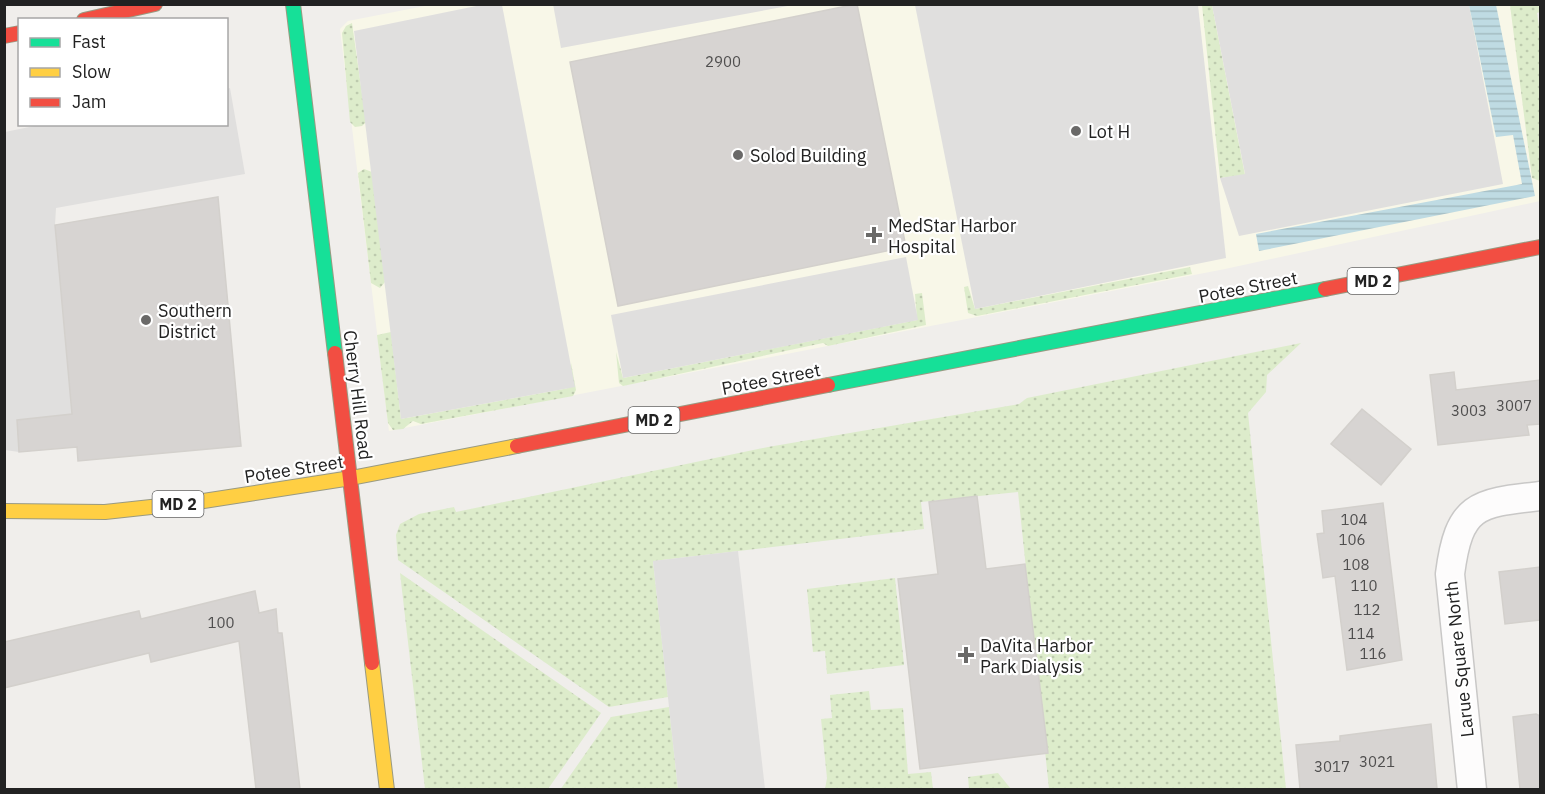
<svg xmlns="http://www.w3.org/2000/svg" width="1545" height="794" viewBox="0 0 1545 794" font-family="'IBM Plex Sans',sans-serif">
  <style>
    .education { fill: #f8f7e8 }
    .grass { fill: url(#grass-dots) }
    .parking { fill: #e0dfde }
    .water { fill: url(#water-rules) }
    .building { fill: #d7d4d2; stroke: #d3d0cc; stroke-width: 1.5 }
    .lines { fill: none; stroke-linecap: round; stroke-linejoin: round }
    .street-casing { stroke: #c9c8c7; stroke-width: 31 }
    .fast-casing { stroke: #999a82; stroke-width: 16 }
    .slow-casing { stroke: #999a82; stroke-width: 16 }
    .jam-casing { stroke: #999a82; stroke-width: 16 }
    .street { stroke: #fdfcfc; stroke-width: 28 }
    .fast { stroke: #16e098; stroke-width: 14 }
    .slow { stroke: #ffcf43; stroke-width: 14 }
    .jam { stroke: #f24e42; stroke-width: 14 }
    .poi-dot { fill: #6a6968; stroke: #fff; stroke-width: 2 }
    .labels { text-anchor: middle; dominant-baseline: central; stroke-width: 4.5; stroke-linejoin: round; paint-order: stroke }
    .number-label { font-size: 15px; fill: #4f4e4e }
    .shield { fill: #fff; stroke: #646464; stroke-width: 1.5 }
    .shield-label { font-size: 16px; font-weight: bold; fill: #222 }
    .poi-label { font-size: 18px; fill: #222; stroke: #fff; text-anchor: start }
    .street-label { font-size: 18px; fill: #222; stroke: #fff }
  </style>
  <defs>
    <pattern id="grass-dots" width="8" height="8" patternUnits="userSpaceOnUse" patternTransform="scale(1.5)"><rect width="8" height="8" fill="#ddeccb"/><path d="M2 2h.1M6 6h.1" fill="none" stroke="#bdcaae" stroke-width="1.8" stroke-linecap="round"/></pattern>
    <pattern id="water-rules" width="6" height="5" patternUnits="userSpaceOnUse" patternTransform="scale(1.5)"><rect width="6" height="5" fill="#bfdbe3"/><path d="M0 2.5h6" fill="none" stroke="#a4bcc2"/></pattern>
  </defs>
  <rect width="100%" height="100%" fill="#f0eeeb"/>
  <path class="education" d="M435 4 1520 5 1540 161V201L1225 269 389 431 340 29 348 21Z"/>
  <g class="grass">
    <path d="M1202 5H1212L1245 175 1220 178Z"/>
    <path d="M1510 5H1540V12L1537 13 1540 32V181L1532 178Z"/>
    <path d="M352 23 366 122 362 126 355 127 350 122 342 33 346 26Z"/>
    <path d="M364 169 372 172 385 282 380 288 371 283 358 173Z"/>
    <path d="M1190 267 1192 274 977 316 968 313 964 287 968 286 975 309Z"/>
    <path d="M922 293 926 325 828 346 823 343 623 386 619 383 616 352 623 378 917 320 915 294Z"/>
    <path d="M391 332 401 419 569 388 571 363 576 390 573 396 421 424 413 421 403 429 393 430 388 423 377 335Z"/>
    <path d="M1301 343 1267 375 1266 392 1248 413 1286 789H1049L1018 492 921 502 924 529 653 561 668 697 609 707 398 560 396 535 400 524 419 514 454 507 456 512 768 447 1019 404 1027 398Z"/>
    <path d="M400 573 601 713 548 789H425Z"/>
    <path d="M895 578 904 665 827 674 825 651 813 652 807 589Z"/>
    <path d="M869 691 871 710 903 708 908 774 931 772 933 789H825L827 778 821 719 832 718 830 695Z"/>
    <path d="M669 707 678 789 560 790 611 717Z"/>
    <path d="M998 773 1011 789H969L968 777Z"/>
  </g>
  <g class="parking">
    <path d="M486 4 502 5 575 387 401 419 354 31Z"/>
    <path d="M553 4H793V5L561 48Z"/>
    <path d="M915 5H1198L1226 258 975 309Z"/>
    <path d="M1212 5H1469L1503 184 1239 236 1220 178 1245 174Z"/>
    <path d="M230 88 245 174 56 208 55 225 72 414 17 420 19 452 5 450V132L44 124H226L227 89Z"/>
    <path d="M906 257 918 320 623 378 611 315Z"/>
    <path d="M738 551 765 789H678L653 561Z"/>
  </g>
  <path class="water" d="M1469 5H1496L1535 196 1259 251 1256 234 1522 184 1513 135 1496 137Z"/>
  <g class="building">
    <path d="M857 4 906 247 618 306 570 62Z"/>
    <path d="M218 197 241 446 78 461 77 447 19 452 17 420 72 414 55 225Z"/>
    <path d="M1454 372 1456 390 1540 380V424L1527 425 1529 435 1438 445 1430 375Z"/>
    <path d="M1362 409 1411 449 1381 485 1331 444Z"/>
    <path d="M977 496 986 569 1025 564 1048 753 920 769 898 579 938 574 929 502Z"/>
    <path d="M1383 503 1402 660 1347 670 1335 576 1323 578 1317 534 1324 533 1322 511Z"/>
    <path d="M1540 567V620L1505 624 1499 572Z"/>
    <path d="M255 591 259 613 276 609 278 633H282L300 789H256L239 641 151 662 149 653 4 688V642L139 611 141 619Z"/>
    <path d="M1536 714 1540 716V789H1520L1513 717Z"/>
    <path d="M1431 724 1437 789H1300L1296 745 1340 741V736Z"/>
  </g>
  <g class="lines">
    <g class="street-casing">
      <path id="street" d="M1472 790 1450 574C1459 504 1477 503 1540 496"/>
    </g>
    <g class="fast-casing">
      <g id="fast">
        <path d="M293 4 335 353"/>
        <path d="M828 385 1325 289"/>
      </g>
    </g>
    <g class="slow-casing">
      <g id="slow">
        <path d="M4 511 105 512 197 502 351 478 517 446"/>
        <path d="M372 663 387 790"/>
      </g>
    </g>
    <g class="jam-casing">
      <g id="jam">
        <path d="M84 20 155 4"/>
        <path d="M4 36 20 33"/>
        <path d="M1325 289 1540 247"/>
        <path d="M335 353 372 663"/>
        <path d="M517 446 828 385"/>
      </g>
    </g>
    <use href="#street" class="street"/>
    <use href="#fast" class="fast"/>
    <use href="#slow" class="slow"/>
    <use href="#jam" class="jam"/>
  </g>
  <g class="poi-dot">
    <circle cx="1076" cy="131" r="6"/>
    <circle cx="738" cy="155" r="6"/>
    <path d="M871 226h6v6h6v6h-6v6h-6v-6h-6v-6h6z"/>
    <circle cx="146" cy="320" r="6"/>
    <path d="M963 646h6v6h6v6h-6v6h-6v-6h-6v-6h6z"/>
  </g>
  <g class="labels">
    <g class="number-label">
      <text x="723" y="61">2900</text>
      <text x="1514" y="405">3007</text>
      <text x="1469" y="410">3003</text>
      <text x="1354" y="519">104</text>
      <text x="1352" y="539">106</text>
      <text x="1356" y="564">108</text>
      <text x="1364" y="585">110</text>
      <text x="1367" y="609">112</text>
      <text x="221" y="622">100</text>
      <text x="1361" y="633">114</text>
      <text x="1373" y="653">116</text>
      <text x="1377" y="761">3021</text>
      <text x="1332" y="766">3017</text>
    </g>
    <g class="shield">
      <rect x="1347.5" y="268" width="51" height="26" rx="4.5"/>
      <rect x="628.5" y="407" width="51" height="26" rx="4.5"/>
      <rect x="152.5" y="491" width="51" height="26" rx="4.5"/>
    </g>
    <g class="shield-label">
      <text x="1373" y="281">MD 2</text>
      <text x="654" y="420">MD 2</text>
      <text x="178" y="504">MD 2</text>
    </g>
    <g class="poi-label">
      <text x="1088" y="131">Lot H</text>
      <text x="750" y="155">Solod Building</text>
      <text x="888" y="225">MedStar Harbor<tspan x="888" dy="21">Hospital</tspan></text>
      <text x="158" y="310">Southern<tspan x="158" dy="21">District</tspan></text>
      <text x="980" y="645">DaVita Harbor<tspan x="980" dy="21">Park Dialysis</tspan></text>
    </g>
    <g class="street-label">
      <text transform="translate(1248 287) rotate(-11)">Potee Street</text>
      <text transform="translate(771 379) rotate(-11)">Potee Street</text>
      <text transform="translate(358 395) rotate(83)">Cherry Hill Road</text>
      <text transform="translate(294 469) rotate(-9)">Potee Street</text>
      <text transform="translate(1459 659) rotate(-96)">Larue Square North</text>
    </g>
  </g>
  <rect width="1545" height="794" fill="none" stroke="#222222" stroke-width="12"/>
  <rect x="18" y="18" width="210" height="108" fill="#ffffff" stroke="#a7a7a7" stroke-width="1.5"/>
  <rect x="30" y="38" width="30" height="9" fill="#16e098" stroke="#a7a7a7" stroke-width="1.5"/>
  <text x="72" y="48" font-size="18" fill="#222222">Fast</text>
  <rect x="30" y="68" width="30" height="9" fill="#ffcf43" stroke="#a7a7a7" stroke-width="1.5"/>
  <text x="72" y="78" font-size="18" fill="#222222">Slow</text>
  <rect x="30" y="98" width="30" height="9" fill="#f24e42" stroke="#a7a7a7" stroke-width="1.5"/>
  <text x="72" y="108" font-size="18" fill="#222222">Jam</text>
</svg>
